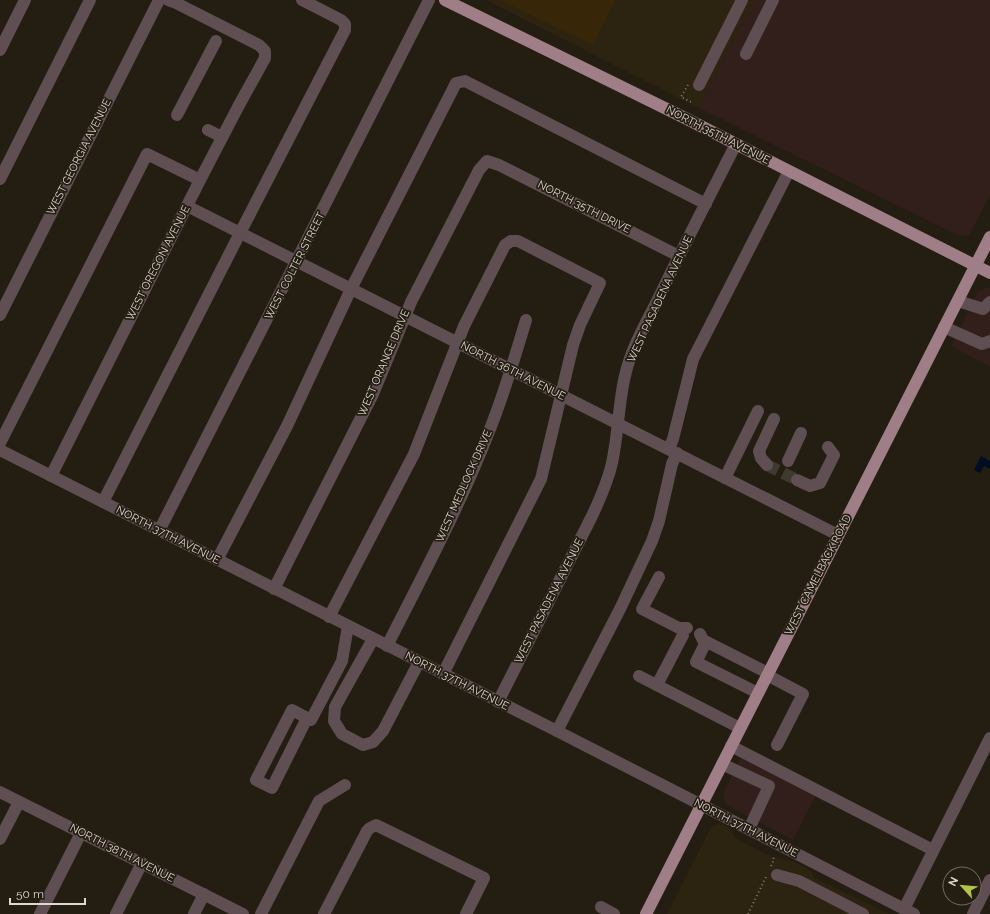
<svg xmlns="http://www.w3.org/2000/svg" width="990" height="914" viewBox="0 0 990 914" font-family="Raleway,sans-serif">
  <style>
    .commercial { fill: #321f1c }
    .built { fill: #2d2311 }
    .green { fill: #372708 }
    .water { fill: #000d22 }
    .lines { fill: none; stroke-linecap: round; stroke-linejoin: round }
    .minor-tunnel { stroke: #40392e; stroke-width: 12; stroke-dasharray: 12 6; stroke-linecap: butt }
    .path { stroke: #837d74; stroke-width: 2; stroke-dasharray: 1 3; stroke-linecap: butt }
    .minor { stroke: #5f4e52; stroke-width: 12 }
    .major { stroke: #a07e87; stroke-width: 12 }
    .labels { text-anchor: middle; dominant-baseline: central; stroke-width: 3.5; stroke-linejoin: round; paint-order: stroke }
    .street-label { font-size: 11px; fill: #ddd8d1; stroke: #241d11 }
  </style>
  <rect width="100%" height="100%" fill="#241d11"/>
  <g class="commercial">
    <path d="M754 0H990V195L969 235 960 236 699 108Z"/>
    <path d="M986 288H990V367L951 346 978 292Z"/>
    <path d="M741 757 816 795 793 840 728 806 725 803 723 794Z"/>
  </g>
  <g class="built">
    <path d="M486 0H754L699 108Z"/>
    <path d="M719 824 726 826 731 829 735 838 772 857 793 861 810 870 813 874V877L817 879 889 914H667L709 831 713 826Z"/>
  </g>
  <path class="green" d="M499 0H615L593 45Z"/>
  <path class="water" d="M981 456 990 461V469L984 466 980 473 974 470Z"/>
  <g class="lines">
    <path class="minor-tunnel" d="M767 465 797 480"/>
    <g class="path">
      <path d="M688 85 681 97 691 102"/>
      <path d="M771 866 774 860 773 856"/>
      <path d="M748 914 766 877"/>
    </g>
    <g class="minor">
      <path d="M0 50 25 0"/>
      <path d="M746 54 773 0"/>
      <path d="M699 85 742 0"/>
      <path d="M177 115 216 41"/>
      <path d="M208 130 222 137"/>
      <path d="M0 179 90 0"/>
      <path d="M187 206 838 535"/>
      <path d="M958 301 983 309 990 302"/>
      <path d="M0 315 159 0"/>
      <path d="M944 327 982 344 990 341"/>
      <path d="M0 443 147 154 200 180"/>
      <path d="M669 449 673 439 693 359 789 171"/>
      <path d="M0 450 557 731 914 914"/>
      <path d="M788 461 801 433"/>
      <path d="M767 465 761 458 759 451 774 419"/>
      <path d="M51 476 200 180 238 107 265 58V51L259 45 174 2 168 0"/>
      <path d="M725 478 758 411"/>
      <path d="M797 480 810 486 820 483 834 455 828 447"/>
      <path d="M103 502 240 233 345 30V24L341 20 302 0"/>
      <path d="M159 531 429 0"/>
      <path d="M217 560 287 426 351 289 456 83 465 81 706 204"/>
      <path d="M659 577 642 609 679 628H687"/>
      <path d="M274 589 373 394 411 302 479 170 487 161 499 165 679 256"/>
      <path d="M329 617 414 454 464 326 505 245 511 241H518L600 283 580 325 573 345 541 479 443 674"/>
      <path d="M700 634 703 640 768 673"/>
      <path d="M373 639 335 707 334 721 342 734 363 745 373 742 383 731 419 662"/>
      <path d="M706 642 696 662 758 693"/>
      <path d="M387 646C423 575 461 504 490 429 504 394 515 357 526 320"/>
      <path d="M767 675 803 694 777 745"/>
      <path d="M639 676 740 728"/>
      <path d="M657 685 683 635"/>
      <path d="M498 702 592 516C600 499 608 481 612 463 620 426 618 388 632 353 640 332 652 312 661 293 685 243 711 193 736 144"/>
      <path d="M307 718 272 788 256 780 292 710 311 720 342 661 348 626"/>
      <path d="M557 731 620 609 652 541 659 521 672 464 677 453"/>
      <path d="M731 746 933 850"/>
      <path d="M722 764 769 786 749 829"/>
      <path d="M0 792 243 914"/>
      <path d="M0 839 19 802"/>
      <path d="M777 875 799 881 863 914"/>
      <path d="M601 907 614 914"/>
      <path d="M904 909 990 738"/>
      <path d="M40 914 81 833"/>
      <path d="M116 914 142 863"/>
      <path d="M194 914 204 894"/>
      <path d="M261 914 319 801 345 785"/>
      <path d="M324 914 367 831 370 828 376 825 484 878 466 914"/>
      <path d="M973 914 990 880"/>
    </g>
    <g class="major">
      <path d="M445 0 683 117 990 273"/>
      <path d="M646 914 990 237"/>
    </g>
  </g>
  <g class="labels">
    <g class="street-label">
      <text transform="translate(718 135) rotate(27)">NORTH 35TH AVENUE</text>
      <text transform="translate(79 157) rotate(-63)">WEST GEORGIA AVENUE</text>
      <text transform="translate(584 207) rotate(27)">NORTH 35TH DRIVE</text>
      <text transform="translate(158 263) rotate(-63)">WEST OREGON AVENUE</text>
      <text transform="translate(295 266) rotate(-63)">WEST COLTER STREET</text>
      <text transform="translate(660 299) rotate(-65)">WEST PASADENA AVENUE</text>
      <text transform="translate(384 363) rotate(-67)">WEST ORANGE DRIVE</text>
      <text transform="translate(513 371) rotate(27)">NORTH 36TH AVENUE</text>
      <text transform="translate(464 486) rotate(-66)">WEST MEDLOCK DRIVE</text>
      <text transform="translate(168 535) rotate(27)">NORTH 37TH AVENUE</text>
      <text transform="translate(818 575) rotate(-63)">WEST CAMELBACK ROAD</text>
      <text transform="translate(549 601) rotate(-63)">WEST PASADENA AVENUE</text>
      <text transform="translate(457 681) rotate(27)">NORTH 37TH AVENUE</text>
      <text transform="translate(746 828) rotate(27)">NORTH 37TH AVENUE</text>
      <text transform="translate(122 853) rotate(27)">NORTH 38TH AVENUE</text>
    </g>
  </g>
  <g transform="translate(962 886) rotate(297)"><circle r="19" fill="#241d11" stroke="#6e685e"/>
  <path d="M0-3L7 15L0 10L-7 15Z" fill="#b2c34c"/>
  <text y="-6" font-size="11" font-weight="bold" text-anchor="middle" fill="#ddd8d1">N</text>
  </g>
  <path d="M10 898v6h75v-6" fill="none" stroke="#ddd8d1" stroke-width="2"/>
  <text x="16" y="898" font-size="12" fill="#ddd8d1" stroke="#241d11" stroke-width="3" paint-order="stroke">50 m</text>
</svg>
